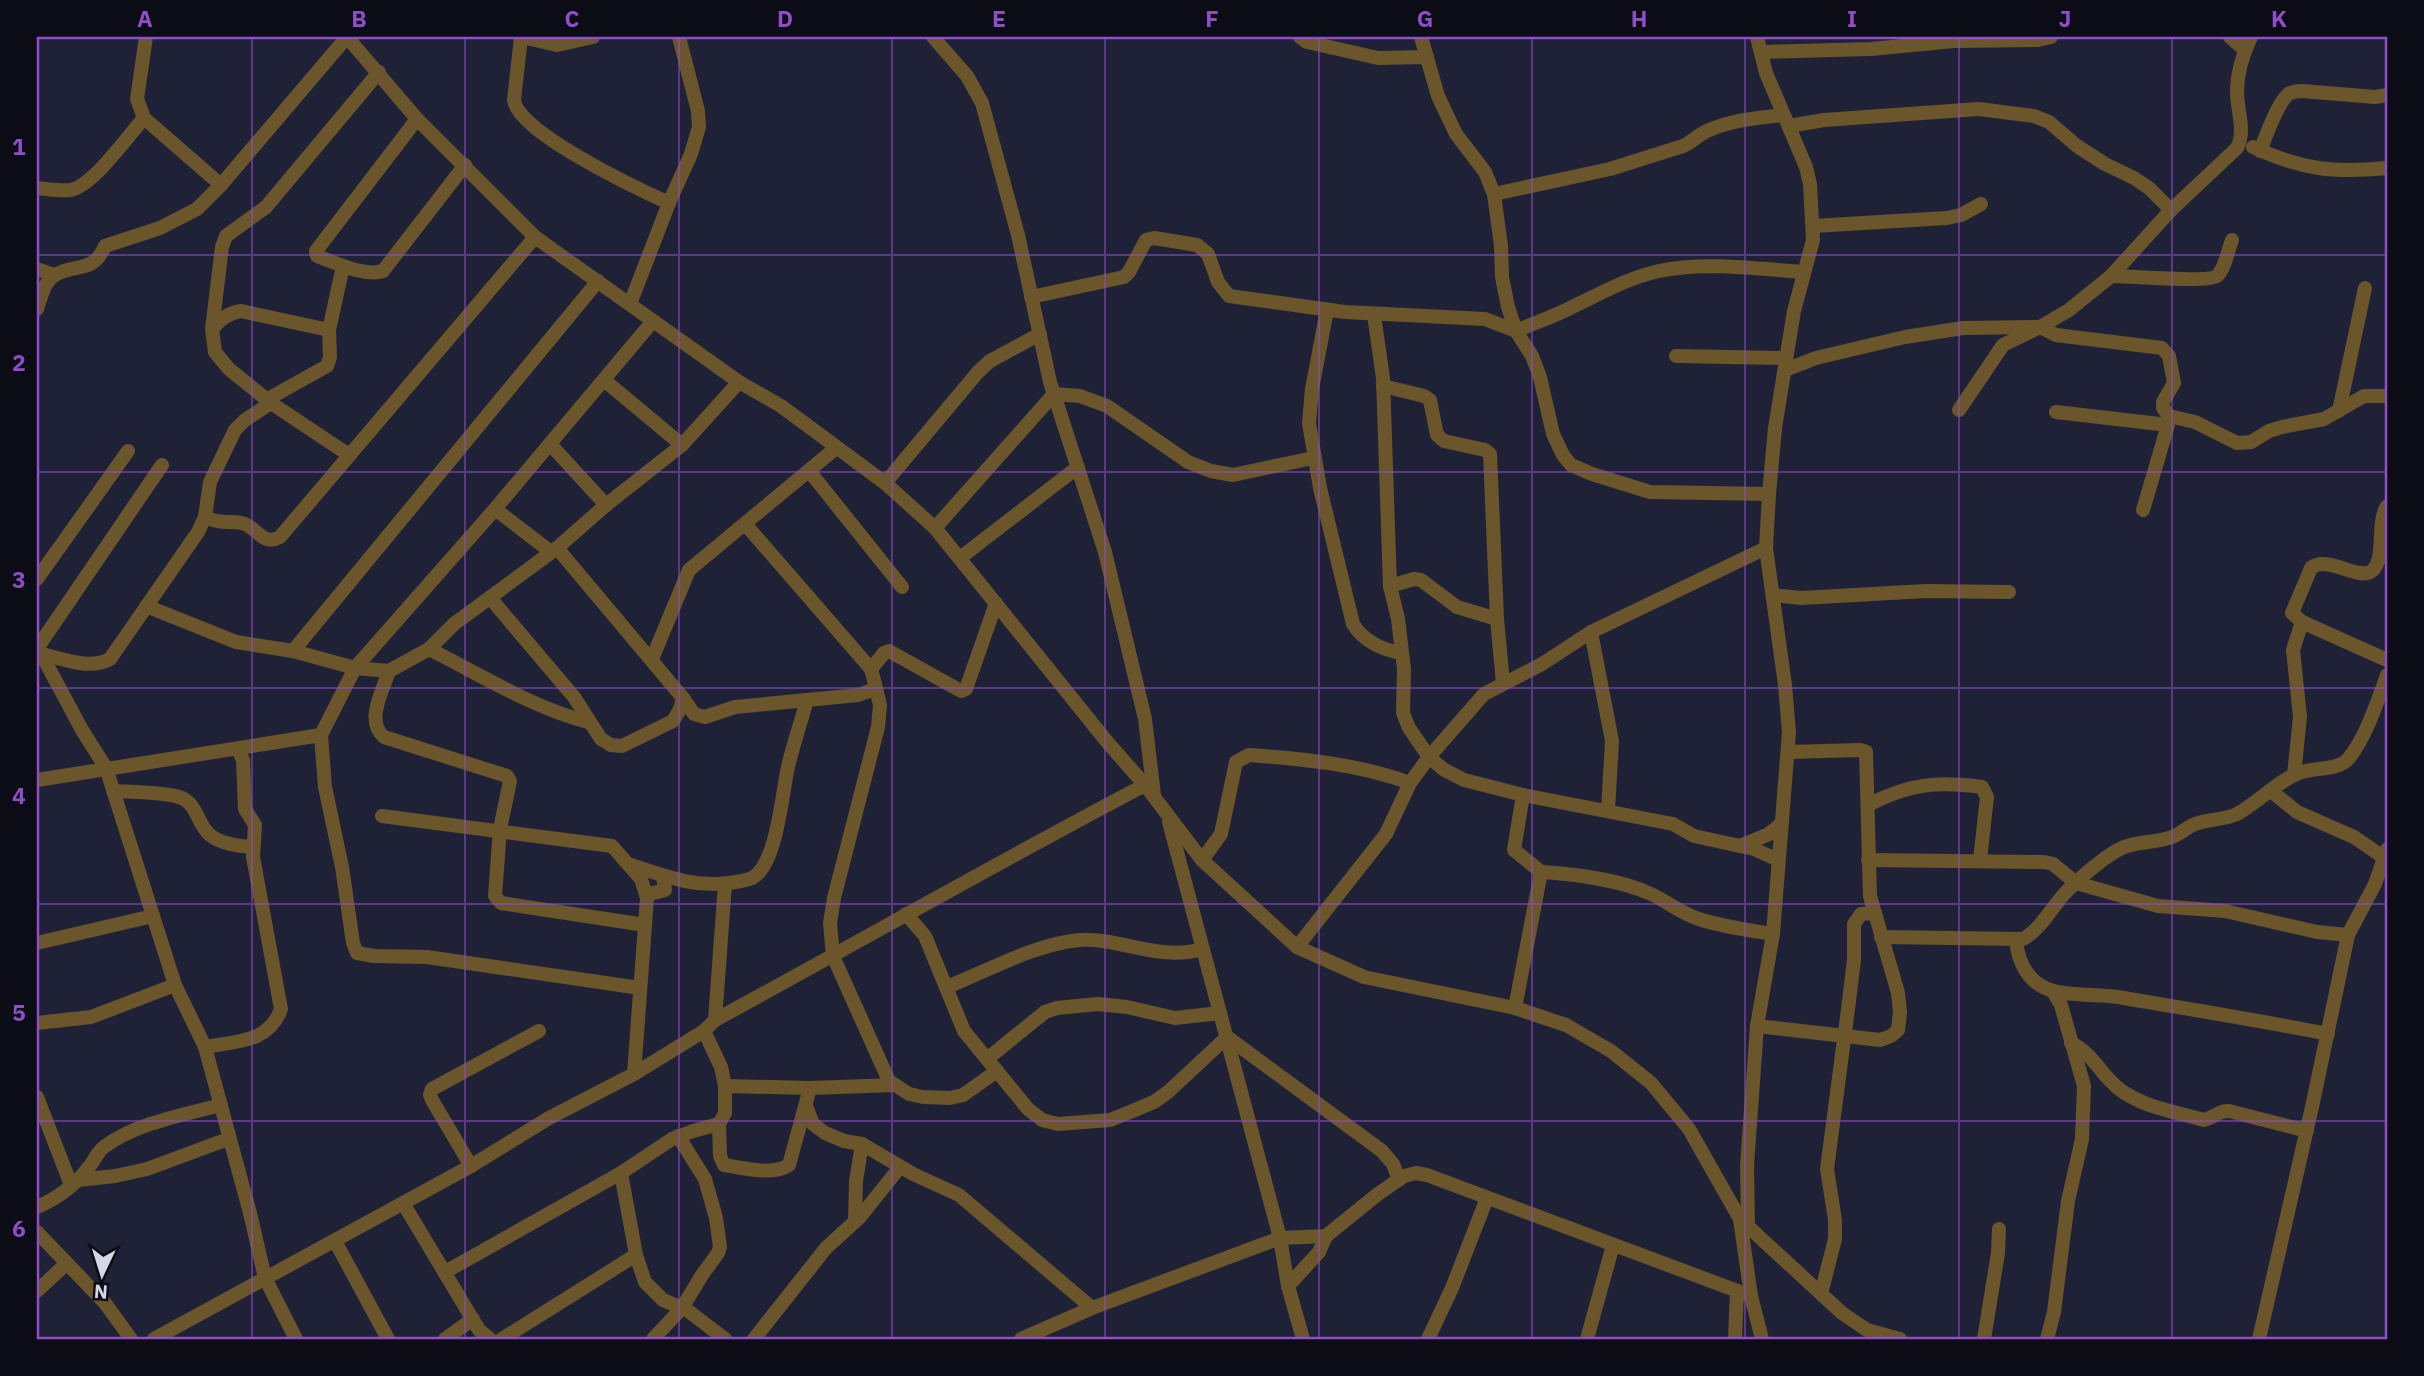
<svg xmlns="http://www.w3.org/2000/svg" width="2424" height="1376" viewBox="0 0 2424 1376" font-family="'IBM Plex Sans',sans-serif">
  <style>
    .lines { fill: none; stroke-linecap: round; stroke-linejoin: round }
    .minor { stroke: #6b562b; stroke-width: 14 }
    .grid { fill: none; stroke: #8d4ec7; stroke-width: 2; stroke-opacity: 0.55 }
    .neatline { fill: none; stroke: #8d4ec7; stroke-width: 2.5 }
    .grid-label { font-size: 23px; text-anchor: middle; font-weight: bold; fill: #8d4ec7 }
  </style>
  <rect width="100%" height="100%" fill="#1f2137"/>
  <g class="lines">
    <g class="minor">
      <path d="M146 37 137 99 144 118 221 185"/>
      <path d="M347 37 417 119 535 237 739 382 781 406 885 483 935 528 1108 743 1145 785 1202 860 1297 947 1364 977 1515 1008 1566 1025 1611 1051 1651 1083 1689 1129 1740 1219 1751 1296 1762 1339"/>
      <path d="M521 37 514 100C517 132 638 189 669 203"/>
      <path d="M522 37 557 45 593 37"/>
      <path d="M933 37 967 76 982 103 1018 235 1050 382 1105 552 1145 719 1154 795"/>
      <path d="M1300 37 1307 42 1378 58 1427 57"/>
      <path d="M1421 37 1438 96 1456 134 1485 172 1494 194 1501 246 1502 277 1508 307 1516 331 1532 356 1540 377 1553 434 1563 455 1571 465 1592 474 1650 492 1769 494"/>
      <path d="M2230 37 2245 50"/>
      <path d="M1761 52 1871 49 1954 41 2038 40 2051 37"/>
      <path d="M417 119 316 251 317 256C336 263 364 277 383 271L465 165"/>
      <path d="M1789 126 1824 120 1979 109 2034 116 2049 122 2077 146 2105 164 2134 178 2149 188 2171 210"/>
      <path d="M2253 147C2302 170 2334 173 2387 168"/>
      <path d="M2260 151C2265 138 2279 99 2290 93 2293 92 2299 91 2302 91L2375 97 2387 95"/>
      <path d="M37 188C47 189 60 191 70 190 92 187 128 136 144 118"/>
      <path d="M1494 194 1610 169 1683 146C1692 142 1698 135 1707 131 1731 120 1757 118 1783 115"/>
      <path d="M1813 226 1947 218 1961 215 1981 204"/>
      <path d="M37 269 54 275"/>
      <path d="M2111 276C2129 276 2208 283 2217 276 2225 269 2228 250 2232 240"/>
      <path d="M1031 297 1124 277 1129 272 1146 240 1154 238 1197 245 1208 254 1218 282 1229 296 1345 312 1485 319 1516 331"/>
      <path d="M630 304 669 203 691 154 699 127 698 111 679 37"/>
      <path d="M37 309C41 298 44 281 55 275 77 262 92 275 105 246L160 228 197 209 221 185 347 37"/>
      <path d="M1327 310 1312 389 1309 423 1320 488 1353 624C1363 641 1383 650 1401 653"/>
      <path d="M1374 315 1383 378 1390 586 1398 619 1404 669 1403 713 1409 728 1429 757 1443 769 1464 780 1523 795 1673 824 1694 836 1754 849 1778 860"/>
      <path d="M213 328C221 319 228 313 241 311L329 330"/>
      <path d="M1516 331C1534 323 1553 317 1570 308 1600 294 1627 278 1659 271 1704 261 1758 269 1804 272"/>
      <path d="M1676 356 1786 358"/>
      <path d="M1785 370 1816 358 1905 337 1963 328 2040 327 2056 335 2162 348 2169 356 2174 383 2163 402V408L2169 416 2168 425 2143 510"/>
      <path d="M604 380 682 445"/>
      <path d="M1383 386 1424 396 1430 400 1437 435 1444 441 1485 450 1490 454 1497 619 1503 683"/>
      <path d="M266 400 327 366 330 357 329 330 343 266"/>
      <path d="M1959 410 2003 345 2040 327 2069 310 2111 276 2171 210 2237 148C2246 132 2237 110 2237 92 2237 73 2243 54 2251 37"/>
      <path d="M2339 411 2365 288"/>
      <path d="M2056 412 2168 425"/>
      <path d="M2169 416 2195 422 2237 443 2251 442 2269 431 2282 427 2324 419 2364 396H2387"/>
      <path d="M550 444 606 505"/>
      <path d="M349 455 271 403 229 369 215 352 212 329 222 247 226 236 266 207 379 72"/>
      <path d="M810 472 902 587"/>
      <path d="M885 483 978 372 990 361 1040 334"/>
      <path d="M2387 506C2376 524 2386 557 2373 570 2361 583 2328 554 2311 568L2292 613 2302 622 2387 660"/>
      <path d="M495 509 551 552"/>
      <path d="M205 517C223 526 232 519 245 524 258 530 264 546 280 537L535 237"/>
      <path d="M935 528 1054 394 1080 396 1107 406 1188 462 1211 471 1233 475 1313 458"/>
      <path d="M960 558 1078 467"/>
      <path d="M37 579 128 451"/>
      <path d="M1390 586 1414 579 1421 580 1457 607 1497 619"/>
      <path d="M1774 595 1801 598 1926 591 2009 592"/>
      <path d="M491 599 574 697 601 739 611 745 622 746 673 721 680 709 683 698 557 548"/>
      <path d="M146 606 236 642 293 651 355 668 389 671 429 649 454 624 557 548 606 505 682 445 739 382"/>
      <path d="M1591 632 1612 741 1608 810"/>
      <path d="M37 646 82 730 106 768 175 985 205 1047 250 1213 265 1278 296 1339"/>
      <path d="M38 647 162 465"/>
      <path d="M429 649C481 675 533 708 588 722"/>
      <path d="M293 651 598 281"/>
      <path d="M42 654C64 659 89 670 110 659L198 532 205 517 210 482 235 430 245 420 271 403"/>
      <path d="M652 659 689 570 836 448"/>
      <path d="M871 669 884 653 889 651 961 691 966 689 996 603"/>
      <path d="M389 671C383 690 365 721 384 737L507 776 510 781 500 829 495 896 501 903 645 925"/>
      <path d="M875 684 880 705 878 727 834 898 830 923 833 956 889 1081 909 1094 923 1097 950 1098 963 1095 997 1071"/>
      <path d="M683 698 694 714 705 717 735 707 858 695 872 690 875 684 871 669 746 525"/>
      <path d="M2294 775 2300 717 2293 650 2302 622"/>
      <path d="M37 780 321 735"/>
      <path d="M113 791C131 792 163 792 179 797 197 802 197 824 210 835 221 844 238 846 252 847"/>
      <path d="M2271 791 2297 812 2354 837 2383 857"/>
      <path d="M1523 795 1514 850 1541 872"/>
      <path d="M1868 805C1908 784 1937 781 1982 787L1987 797 1980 860"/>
      <path d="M382 816 612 846 641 879 647 898 634 1074"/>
      <path d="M1169 822 1280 1238 1288 1286 1303 1339"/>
      <path d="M1740 846 1769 834 1781 824"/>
      <path d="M1202 860 1221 834 1236 762 1249 755C1304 759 1358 764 1410 783"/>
      <path d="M1868 860 2044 862 2053 864 2076 883 2158 906 2225 911 2317 932 2348 935"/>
      <path d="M631 865C667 877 699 889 736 882 741 881 748 880 752 878 777 865 782 793 788 767 793 745 801 722 807 700"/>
      <path d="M646 895 665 890 663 876"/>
      <path d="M906 914 925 936 964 1031 1028 1109 1042 1120 1058 1124 1110 1120 1130 1112 1154 1102 1168 1092 1227 1037 1382 1151 1393 1164 1399 1180"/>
      <path d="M1881 937 2023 939C2041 929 2052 907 2066 892 2081 877 2098 862 2116 851 2134 840 2153 844 2172 837 2181 834 2187 827 2195 824 2209 819 2224 820 2237 814 2259 802 2276 782 2299 773 2314 767 2339 771 2349 758 2366 737 2378 700 2387 675"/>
      <path d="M2016 940C2018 963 2029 985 2054 991 2072 996 2098 994 2118 997 2188 1009 2258 1020 2328 1034"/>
      <path d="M37 943 153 916"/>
      <path d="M1297 947 1386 834 1410 783 1429 757 1484 694 1542 664 1591 632 1766 548"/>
      <path d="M947 987C990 970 1032 945 1079 940 1120 937 1158 962 1203 949"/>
      <path d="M640 988 427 957 374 956 357 953 353 943 342 867 325 787 321 735 355 668 495 509 653 321"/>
      <path d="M1515 1008 1541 872C1574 874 1621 880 1651 894 1668 902 1682 914 1699 919 1723 927 1748 930 1773 934"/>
      <path d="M715 1020 725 884"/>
      <path d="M37 1023 91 1017 175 985"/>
      <path d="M1757 1026 1880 1040 1891 1036 1898 1030 1900 1012 1898 993 1870 896 1866 752 1860 750 1788 752"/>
      <path d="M704 1031 721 1067 725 1086V1113L719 1124 720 1156 724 1165C742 1168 773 1176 789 1165L810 1088"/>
      <path d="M2071 1043C2094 1054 2099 1073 2118 1088 2141 1107 2176 1112 2204 1120 2214 1118 2219 1110 2229 1111L2307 1131"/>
      <path d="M205 1047C236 1041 269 1043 281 1009L253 857 255 825 245 809 243 760 238 749"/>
      <path d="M987 1059 1045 1012 1057 1008 1098 1004 1127 1007 1175 1018 1220 1013"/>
      <path d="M725 1086 810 1088 895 1085"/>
      <path d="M37 1097 71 1185"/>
      <path d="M806 1106 813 1124 825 1133 844 1141 862 1144 913 1174 959 1195 1092 1308"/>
      <path d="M471 1166 432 1100 430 1095 432 1089 539 1031"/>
      <path d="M621 1173 636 1255 645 1282 663 1300 687 1310 725 1339"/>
      <path d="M78 1180 115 1176 147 1169 228 1139"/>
      <path d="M403 1203 479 1330 490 1339"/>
      <path d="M37 1207C56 1199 76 1185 88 1168 94 1162 97 1152 104 1147 136 1123 183 1115 221 1105"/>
      <path d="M1741 1220 1842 1313 1867 1330 1900 1339"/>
      <path d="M855 1221 856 1181 862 1144"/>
      <path d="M1748 1226 1747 1165 1757 1026 1773 934 1789 732 1785 685 1766 548 1769 494 1775 428 1794 311 1813 240 1810 184 1806 167 1766 73 1757 37"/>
      <path d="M37 1232 105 1303 131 1339"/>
      <path d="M335 1241 388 1339"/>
      <path d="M445 1272 621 1173 672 1139 693 1131 719 1124"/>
      <path d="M1288 1286 1319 1252 1326 1236"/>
      <path d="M37 1291 66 1264"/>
      <path d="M1821 1294 1835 1239V1220L1827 1169 1848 1009 1854 960V924L1861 914 1875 913"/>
      <path d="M154 1339 471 1166 549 1118 634 1074 704 1031 715 1020C859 942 1000 861 1145 785"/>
      <path d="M445 1339 473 1319"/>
      <path d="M502 1339 636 1255"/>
      <path d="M653 1339 682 1308 702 1275 718 1253 720 1247 716 1218 705 1179 678 1136"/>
      <path d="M754 1339 826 1248 860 1217 900 1167"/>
      <path d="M1021 1339 1092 1308 1280 1238 1326 1236 1378 1194 1404 1176 1416 1173 1427 1175 1751 1296"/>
      <path d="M1428 1339 1452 1288 1487 1198"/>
      <path d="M1587 1339 1613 1245"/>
      <path d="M1735 1339 1737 1291"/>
      <path d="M1984 1339 1998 1253 1999 1229"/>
      <path d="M2047 1339 2054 1312 2068 1201 2082 1139 2084 1086 2061 1005 2053 991"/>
      <path d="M2259 1339 2312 1107 2348 935 2375 884 2387 849"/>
    </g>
  </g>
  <path class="grid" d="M252 37V1339M465 37V1339M679 37V1339M892 37V1339M1105 37V1339M1319 37V1339M1532 37V1339M1745 37V1339M1959 37V1339M2172 37V1339M37 255H2387M37 472H2387M37 688H2387M37 904H2387M37 1121H2387"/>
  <rect width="2424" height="1376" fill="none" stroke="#0b0c15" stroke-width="77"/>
  <g transform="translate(102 1275) rotate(184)" stroke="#0b0c15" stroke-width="5" paint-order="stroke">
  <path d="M0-5L12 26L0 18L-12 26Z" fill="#d5d7e6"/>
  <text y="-10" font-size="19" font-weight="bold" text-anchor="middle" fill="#d5d7e6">N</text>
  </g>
  <rect x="38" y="38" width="2348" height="1300" class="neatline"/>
  <g class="grid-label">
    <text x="145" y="27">A</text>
    <text x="359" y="27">B</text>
    <text x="572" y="27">C</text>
    <text x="785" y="27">D</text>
    <text x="999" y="27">E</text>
    <text x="1212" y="27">F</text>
    <text x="1425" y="27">G</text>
    <text x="1639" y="27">H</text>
    <text x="1852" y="27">I</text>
    <text x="2065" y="27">J</text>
    <text x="2279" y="27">K</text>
    <text x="19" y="155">1</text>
    <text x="19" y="371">2</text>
    <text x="19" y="588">3</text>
    <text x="19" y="804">4</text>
    <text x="19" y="1021">5</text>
    <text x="19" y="1237">6</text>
  </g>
</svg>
